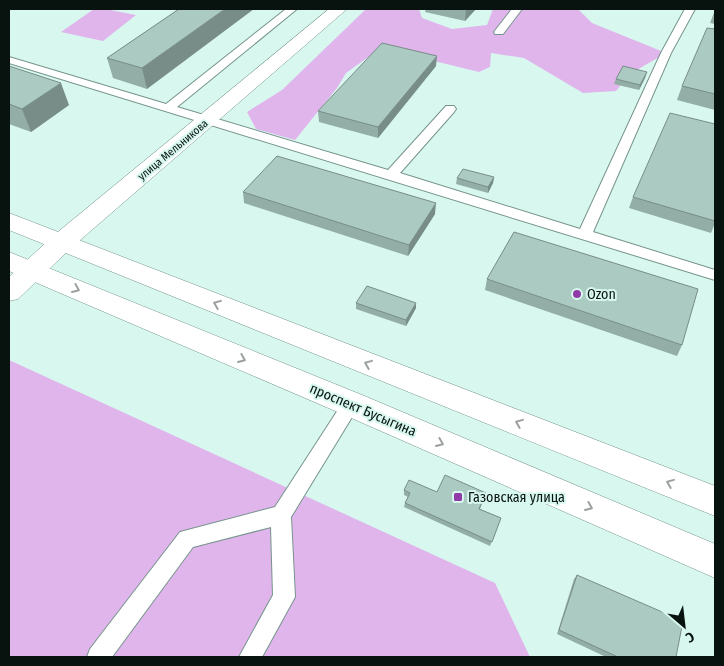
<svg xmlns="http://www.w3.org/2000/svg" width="724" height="666" viewBox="0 0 724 666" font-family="'Fira Sans Condensed',sans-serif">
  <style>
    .green { fill: #dfb5ec }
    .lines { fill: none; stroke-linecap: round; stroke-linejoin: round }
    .lane-casing { stroke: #76948c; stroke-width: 2 }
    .street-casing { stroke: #76948c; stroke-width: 1 }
    .secondary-casing { stroke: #76948c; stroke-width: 1 }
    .lane { fill: #fff; fill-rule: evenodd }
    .street { fill: #fff; fill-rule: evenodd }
    .secondary { fill: #fff; fill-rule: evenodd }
    .wall { fill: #93aea7 }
    .shaded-wall { fill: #788d88 }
    .building { fill: #abcac2; stroke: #788d88 }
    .oneway { stroke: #9ca19f }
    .poi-dot { fill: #903ba8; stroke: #d8f8ef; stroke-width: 2 }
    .labels { text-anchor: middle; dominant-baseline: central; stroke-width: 4; stroke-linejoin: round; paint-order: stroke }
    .far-street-label { font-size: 11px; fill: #081310; stroke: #d8f8ef }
    .poi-label { font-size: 14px; fill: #081310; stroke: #d8f8ef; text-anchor: start }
    .street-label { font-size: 14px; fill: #081310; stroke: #d8f8ef }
  </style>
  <rect width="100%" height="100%" fill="#d8f8ef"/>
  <g class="green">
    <path d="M94 9H105L136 15 103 41 61 32Z"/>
    <path d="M366 9H419L422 18 452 29 487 25 493 9H578L592 23 666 53 630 74 616 91 583 93 524 58 491 53 490 67 479 72 381 48 346 73 337 88 295 140 256 129 247 112 282 90Z"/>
    <path d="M9 360 495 583 530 657H9Z"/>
  </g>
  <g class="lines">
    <g class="lane-casing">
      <g id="lane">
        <path d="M286 9H297L177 107 388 170 446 106H454L456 109 454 112 400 173 580 229 661 53 685 9H695L671 53 593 232 715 270V280L9 63V57L166 104Z"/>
        <path d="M512 9H522L503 34H495L494 32Z"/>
        <path d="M351 397 357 399 360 404 291 517 295 597 262 657H239L273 595 271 527 193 547 112 657H87L90 649 180 532 275 507 345 399Z"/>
      </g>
    </g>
    <g class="street-casing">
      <path id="street" d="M329 9H347L71 248 18 299 9 301V277L53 236Z"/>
    </g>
    <g class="secondary-casing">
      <g id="secondary">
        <path d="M9 213 715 486V516L9 230Z"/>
        <path d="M9 252 362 395 715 544V578L340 413 9 271Z"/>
      </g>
    </g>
    <use href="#lane" class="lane"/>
    <use href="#street" class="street"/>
    <use href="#secondary" class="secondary"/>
  </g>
  <g class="wall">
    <path d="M179 9 147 89 113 78 107 58Z"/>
    <path d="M426 9H476L465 21 425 12Z"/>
    <path d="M715 10V24L710 23Z"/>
    <path d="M715 29V110L677 100 682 86Z"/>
    <path d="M9 66 69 105 31 132 9 124Z"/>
    <path d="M436 66 378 138 319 122 318 111Z"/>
    <path d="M647 72 645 78 639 90 614 84 616 79Z"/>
    <path d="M715 124V223L711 233 629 208 633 197Z"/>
    <path d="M494 177 493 183 488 193 456 184 457 178Z"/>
    <path d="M243 192 435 214 408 256 244 203Z"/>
    <path d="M487 279 682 345 677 356 485 290Z"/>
    <path d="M356 303H416V308L406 326 356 309Z"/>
    <path d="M404 490 437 492 486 493 480 509 501 518 490 546 404 507 405 503 408 497 404 495Z"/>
    <path d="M577 575 676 657H606L557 634 574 579Z"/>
  </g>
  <g class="shaded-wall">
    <path d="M225 9H254L147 89 142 68Z"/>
    <path d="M466 9H476L465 21Z"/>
    <path d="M437 56 436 66 378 138V127Z"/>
    <path d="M647 72 645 78 639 90 640 85Z"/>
    <path d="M61 83 69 105 31 132 22 109Z"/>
    <path d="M494 177 493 183 488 193V187Z"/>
    <path d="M436 203 435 214 408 256 409 245Z"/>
    <path d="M416 303V308L406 326V320Z"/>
  </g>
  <g class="building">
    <path d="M179 9H225L142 68 107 58Z"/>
    <path d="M707 28 715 29V94L682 86Z"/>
    <path d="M382 43 437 56 378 127 318 111Z"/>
    <path d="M9 66 61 83 22 109 9 104Z"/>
    <path d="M623 66 647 72 640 85 616 79Z"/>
    <path d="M670 113 715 124V221L633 197Z"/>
    <path d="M277 156 436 203 409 245 243 192Z"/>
    <path d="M463 169 494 177 488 187 457 178Z"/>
    <path d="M514 232 698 289 682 345 487 279Z"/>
    <path d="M367 286 416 303 406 320 356 303Z"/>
    <path d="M445 475 486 493 479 509 501 518 492 542 405 503 410 493 404 490 409 480 437 492Z"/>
    <path d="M577 575 683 621 676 657H618L559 630Z"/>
  </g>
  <defs><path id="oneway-chevron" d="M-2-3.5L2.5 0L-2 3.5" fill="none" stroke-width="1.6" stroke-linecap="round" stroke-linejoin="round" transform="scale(1.25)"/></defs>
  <g class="oneway">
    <use href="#oneway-chevron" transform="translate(76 289) rotate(23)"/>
    <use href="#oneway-chevron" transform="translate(217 304) rotate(-158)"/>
    <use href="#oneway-chevron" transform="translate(242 359) rotate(23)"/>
    <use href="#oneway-chevron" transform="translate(368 364) rotate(-158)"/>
    <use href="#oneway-chevron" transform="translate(519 423) rotate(-158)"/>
    <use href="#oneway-chevron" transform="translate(440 443) rotate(23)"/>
    <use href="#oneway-chevron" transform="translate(670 483) rotate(-158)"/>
    <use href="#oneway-chevron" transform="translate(589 507) rotate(23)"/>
  </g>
  <g class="poi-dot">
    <circle cx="577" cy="294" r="5"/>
    <rect x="453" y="492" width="10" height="10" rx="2.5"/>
  </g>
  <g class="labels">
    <g class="far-street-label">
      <text transform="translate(173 150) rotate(-40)">улица Мельникова</text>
    </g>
    <g class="poi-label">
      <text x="587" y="294">Ozon</text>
      <text x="468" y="497">Газовская улица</text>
    </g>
    <g class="street-label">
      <text transform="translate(363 410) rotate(23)">проспект Бусыгина</text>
    </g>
  </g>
  <rect width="724" height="666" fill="none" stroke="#081310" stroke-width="20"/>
  <g transform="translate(684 626) rotate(152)" stroke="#d8f8ef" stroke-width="4" paint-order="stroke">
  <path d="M0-4L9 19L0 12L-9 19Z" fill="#081310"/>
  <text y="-8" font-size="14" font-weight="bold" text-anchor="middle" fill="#081310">С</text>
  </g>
</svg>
